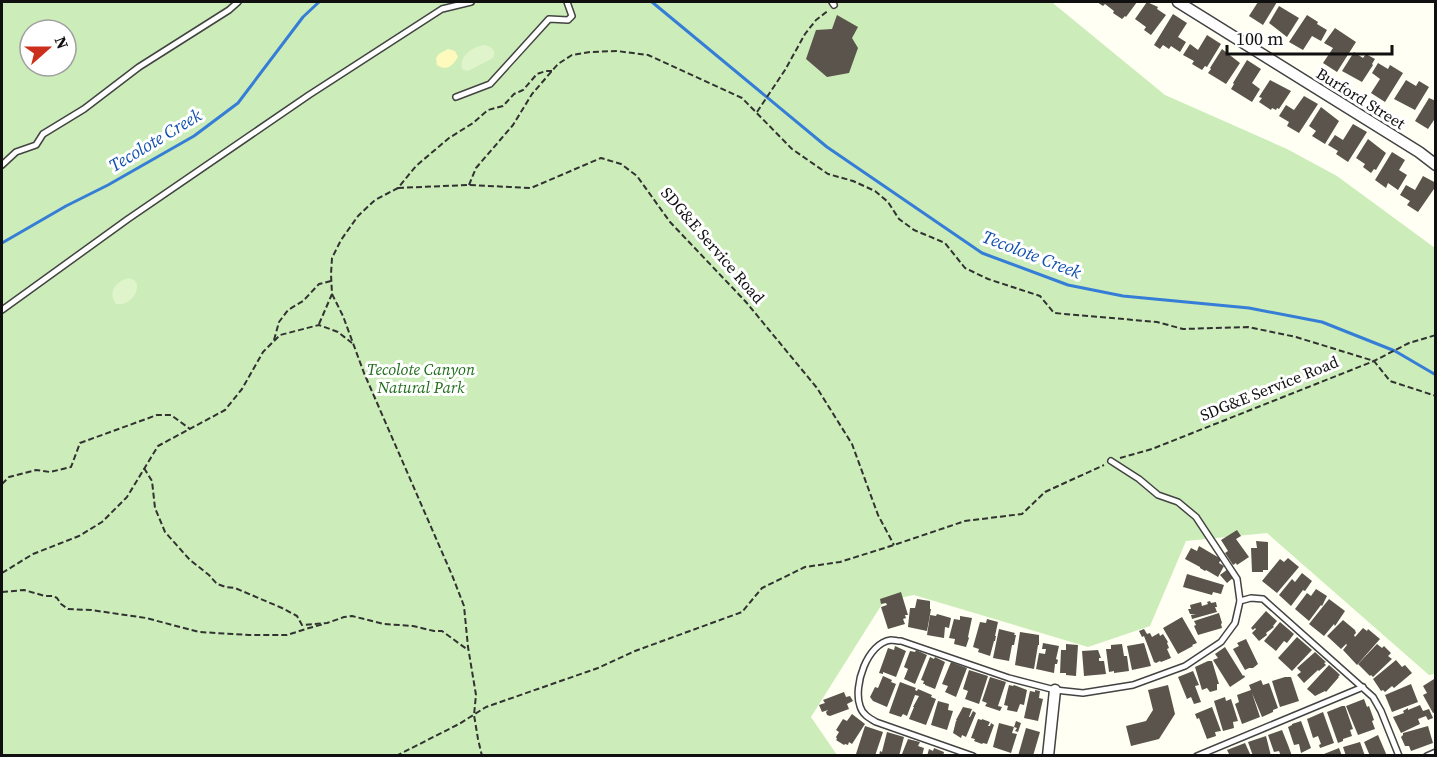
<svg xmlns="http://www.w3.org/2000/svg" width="1437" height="757" viewBox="0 0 1437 757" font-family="'Source Serif 4',serif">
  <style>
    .green { fill: #ccedb9; fill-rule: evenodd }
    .sand { fill: #fefabd }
    .pitch { fill: #e0f4cc }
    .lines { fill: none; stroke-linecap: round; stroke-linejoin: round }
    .stream { stroke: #367dd7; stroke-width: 3 }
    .building { fill: #5a544c }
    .service-casing { stroke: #434343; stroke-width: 8 }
    .minor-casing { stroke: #434343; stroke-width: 13 }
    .path { stroke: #323232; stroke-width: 2; stroke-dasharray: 6 3; stroke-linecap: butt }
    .service { stroke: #fff; stroke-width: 5 }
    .minor { stroke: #fff; stroke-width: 10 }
    .labels { text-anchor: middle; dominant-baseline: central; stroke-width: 6; stroke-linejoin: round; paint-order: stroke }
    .street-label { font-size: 16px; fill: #101010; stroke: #fff }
    .park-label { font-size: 16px; font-style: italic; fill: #1f6e1a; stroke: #fff }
    .water-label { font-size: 18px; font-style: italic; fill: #0f4fad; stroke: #fff }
  </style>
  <rect width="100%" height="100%" fill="#fffff4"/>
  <path class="green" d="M2 2H1053L1054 4 1165 95 1287 149 1337 176 1435 248V674L1429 675 1267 533 1186 541 1150 626 1088 647 914 595 884 601 811 717 837 755H2ZM30 30H66V66H30Z"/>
  <path class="sand" d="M448 49 455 51 458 57C453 65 447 72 437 65L436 58 439 54Z"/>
  <g class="pitch">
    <path d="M484 45C491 46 497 50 493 58L468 71 462 69C459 56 472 47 484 45Z"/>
    <path d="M129 278 134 280 137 284C138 296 127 306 116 304 107 292 116 281 129 278Z"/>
  </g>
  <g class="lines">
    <g class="stream">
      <path d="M652 2 827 147 982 253 1068 285 1123 296 1249 308 1322 322 1395 351 1436 375"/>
      <path d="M2 243 66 206 108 185 194 136 238 103 303 17 319 2"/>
    </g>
  </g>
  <g class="building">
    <path d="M1097 2H1137L1126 17 1125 16 1122 19 1113 13 1114 11 1105 4 1103 6Z"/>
    <path d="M1147 2 1158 7 1157 9 1166 15 1151 35 1144 30 1146 27 1135 19Z"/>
    <path d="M1258 2H1277L1263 25 1249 16Z"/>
    <path d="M1279 6 1299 18 1287 37 1269 23Z"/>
    <path d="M1173 14 1187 23 1178 37 1186 42 1180 52 1171 46 1169 49 1163 45 1160 49 1154 45Z"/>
    <path d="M837 15 858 27 852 38 858 48 849 73 827 77 806 59 816 30 832 29Z"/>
    <path d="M1307 15 1318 22 1317 24 1327 30 1321 41 1312 36 1303 50 1289 42Z"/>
    <path d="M1335 28 1356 42 1337 72 1323 63 1333 48 1324 43Z"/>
    <path d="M1207 35 1221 44 1207 67 1205 66 1202 70 1192 64 1194 61 1183 55 1190 44 1198 50Z"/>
    <path d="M1222 49 1240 63 1226 84 1208 73 1211 69 1210 68Z"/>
    <path d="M1354 52 1363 58 1366 54 1375 59 1372 64 1373 65 1362 82 1342 71Z"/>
    <path d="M1247 60 1261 69 1252 83 1260 89 1252 102 1231 89 1234 84 1233 83Z"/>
    <path d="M1378 63 1388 69 1390 65 1403 73 1385 102 1371 93 1380 79 1372 73Z"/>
    <path d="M1270 80 1291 91 1279 109 1277 108 1276 110 1272 108 1271 110 1259 102 1262 98 1259 97Z"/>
    <path d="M1406 80 1416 86 1419 81 1429 87 1415 110 1394 99Z"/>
    <path d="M1304 96 1318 104 1299 133 1287 126 1289 122 1279 116 1286 105 1294 110Z"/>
    <path d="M1429 98 1436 101V117L1428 129 1415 121Z"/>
    <path d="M1321 107 1339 121 1325 144 1312 136 1316 131 1309 126Z"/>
    <path d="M1353 124 1367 132 1348 162 1336 154 1338 151 1328 145 1335 135 1343 140Z"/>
    <path d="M1368 139 1386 153 1376 170 1374 169 1371 173 1363 167 1365 164 1356 158Z"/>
    <path d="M1392 152 1405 160 1399 170 1407 175 1398 190 1388 183 1386 188 1375 180Z"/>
    <path d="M1423 176 1436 183V186L1418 212 1407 205 1410 201 1400 195 1406 185 1415 190Z"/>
    <path d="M1237 530 1241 536 1236 539 1249 557 1237 565 1236 563 1233 565 1225 553 1228 551 1221 540Z"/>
    <path d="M1256 541 1268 542V570H1263V572H1252L1251 548H1257Z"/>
    <path d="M1199 546 1221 559 1219 563 1224 566 1218 577 1206 570 1205 571 1200 568V567L1185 559 1191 548 1197 551Z"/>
    <path d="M1288 558 1299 567 1277 593 1262 581 1280 559 1284 562Z"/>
    <path d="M1228 569 1234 577 1227 583 1220 575Z"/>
    <path d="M1302 573 1312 581 1305 591 1303 590 1291 606 1279 595 1292 579 1295 582Z"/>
    <path d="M1187 574 1224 585 1221 594 1213 592 1212 595 1183 587Z"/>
    <path d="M1316 589 1327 596 1322 606 1321 605 1309 621 1295 609 1307 593 1311 596Z"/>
    <path d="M901 592 908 615H905L906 618 903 619 905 624 888 629 881 607 887 605 886 603 881 604 880 599Z"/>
    <path d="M917 599 930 601V609H931L927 631 908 627 910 608H915Z"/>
    <path d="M1329 599 1345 611 1335 626 1334 624 1324 636 1309 624Z"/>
    <path d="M1210 601 1211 603 1216 602 1217 607H1215L1217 612 1192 619 1191 615 1196 614H1190L1188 609H1191L1190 605 1201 602 1202 606 1208 604 1207 602Z"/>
    <path d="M1266 611 1277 621 1273 626 1274 627 1266 633 1267 635 1259 641 1252 633 1256 629 1255 628 1253 630 1251 628Z"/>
    <path d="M1219 613 1222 623 1221 624 1222 628 1198 635 1194 626 1196 625 1194 621Z"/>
    <path d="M937 614 951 618 949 628 945 627 944 638 927 635 930 615 936 616Z"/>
    <path d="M960 616 972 618 968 637 969 638 966 647 954 644 955 639 949 638 954 619 960 620Z"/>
    <path d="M1182 617 1197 643 1192 645 1193 646 1178 654 1163 628Z"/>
    <path d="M987 619 998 622 995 636H996L995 641H994L990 656 978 652 979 649 973 647 980 622 986 623Z"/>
    <path d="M1343 620 1355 630 1356 633 1354 635 1355 637 1363 628 1367 631 1368 629 1380 639 1357 665 1343 650 1347 645 1346 644 1341 649 1327 636Z"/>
    <path d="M1280 622 1294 634 1287 643 1284 641 1276 651 1264 641Z"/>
    <path d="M999 629 1015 633 1014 635H1016L1014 645H1012L1009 661 993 658Z"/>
    <path d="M1144 629 1147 634 1150 633 1152 637 1159 633 1160 636 1163 634 1168 642 1167 643 1169 648 1167 649 1171 658 1161 662 1160 661 1156 663 1154 662 1144 636 1142 637 1139 631Z"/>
    <path d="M1020 632 1039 635V645H1038L1034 669 1015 665Z"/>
    <path d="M1297 637 1312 650 1292 671 1278 658Z"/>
    <path d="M1246 639 1258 664 1253 668H1249L1245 670 1233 649 1239 646 1237 643Z"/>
    <path d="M1043 643 1059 646 1056 659 1058 660 1057 664H1055L1054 673 1036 669 1039 653 1045 654 1046 649H1042Z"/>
    <path d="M1144 643 1151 666 1132 670 1127 646Z"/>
    <path d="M1066 644 1078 645 1076 676 1066 675V673H1060L1061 650H1066Z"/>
    <path d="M1122 644 1124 656H1127L1129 671 1114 673V671L1109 672 1106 649H1111V645Z"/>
    <path d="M1377 644 1382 648 1384 646 1391 653 1388 656 1392 659 1373 677 1371 675 1370 676 1358 664Z"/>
    <path d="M895 646 906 651 896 677 883 672V674L879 673 888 648 894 650Z"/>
    <path d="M1225 647 1243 676 1244 675 1245 677 1230 687 1213 660 1218 658 1215 654Z"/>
    <path d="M916 650 927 655 915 684 904 679 908 669 904 667 910 651 915 652Z"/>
    <path d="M1098 650 1101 658H1099V661H1104L1106 674 1084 676 1082 651Z"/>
    <path d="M1315 652 1326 662 1324 663 1326 665 1319 671 1318 670 1304 683 1297 675 1301 672 1297 668Z"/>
    <path d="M930 657 934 659 935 657 945 662 935 689 925 685V684H923L924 681 921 680Z"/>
    <path d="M1396 660 1402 667 1405 665 1412 673 1394 688 1392 686 1385 692 1383 690 1381 691 1373 679Z"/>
    <path d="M1208 661H1212L1219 684H1217V690L1210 692 1207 688 1202 690 1195 667Z"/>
    <path d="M951 662 967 668 956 697 945 692 948 686 942 684Z"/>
    <path d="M1329 665 1337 672 1340 675 1338 677H1339L1326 692 1325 691 1315 696 1307 689Z"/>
    <path d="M969 670 988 676 979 704 965 699 968 691 963 689Z"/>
    <path d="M1193 671 1199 685 1195 686 1201 702 1194 704 1191 697 1187 699 1178 677Z"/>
    <path d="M883 676 892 680 891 682 896 684 887 707 873 701 870 697 875 687 878 688Z"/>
    <path d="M990 677 1006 682 998 706 1002 707 1000 711 985 706 987 703 982 701Z"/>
    <path d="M1285 677H1291L1299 701 1280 707 1272 681Z"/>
    <path d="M1434 679 1436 682V712L1433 713 1423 695 1427 693 1423 686Z"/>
    <path d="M1261 680 1263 685 1269 683 1278 708 1273 710V712L1262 717 1252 693 1260 717 1242 724 1235 704 1239 702 1237 695 1251 690 1249 685Z"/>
    <path d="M900 682 916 688 915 690 917 691 918 689 932 695 931 697 936 699 926 725 909 719 914 707H913L919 696 915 695 907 716 903 714 901 717 889 713Z"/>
    <path d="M1411 684 1418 702 1392 712 1385 695Z"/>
    <path d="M1009 685 1013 686 1014 685 1027 690 1024 705 1020 704 1017 712 1007 710 1008 706 1004 705Z"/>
    <path d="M1168 685 1175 714 1159 739 1131 746 1126 726 1146 721 1153 710 1148 690Z"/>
    <path d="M1035 690 1040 691 1039 698 1043 699 1038 721 1024 718 1030 691 1035 692Z"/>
    <path d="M844 692 846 697 850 696 853 701 847 704 849 709 830 716 827 715 826 712 828 710 822 712 819 705 825 703 823 700Z"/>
    <path d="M1225 697 1226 701 1231 699 1238 721 1233 722 1234 728 1223 731 1214 701Z"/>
    <path d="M1364 699 1367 707 1369 706 1374 720 1372 721 1375 729 1358 735 1346 706Z"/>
    <path d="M938 701 949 704 948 710 953 711 947 730 931 725Z"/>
    <path d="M1420 705 1423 711 1429 709 1433 718 1428 720 1426 716 1418 719 1420 724 1401 733 1393 717 1404 713 1403 711 1408 708V710Z"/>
    <path d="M1342 706H1345L1353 729 1350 730 1352 736 1343 739V741L1338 743 1327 712Z"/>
    <path d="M963 707 972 709 969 717H970L973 711 976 713 966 737 962 735 961 738 953 733 956 721 957 720H956Z"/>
    <path d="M1212 707 1221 731 1215 732 1216 736 1207 739 1199 718 1197 719 1195 714Z"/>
    <path d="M1323 712 1334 743 1320 748 1319 745 1321 744 1318 736 1313 738 1307 719Z"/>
    <path d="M852 714 865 724 852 744 849 742 848 745 845 744 844 745 836 740 837 739 836 737 839 732 836 730 843 719 847 721Z"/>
    <path d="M978 719 982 720V719L990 722 988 726H990L991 723 994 725 987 744 983 743 982 744 974 741 975 739 971 738Z"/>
    <path d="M1016 721 1021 723 1018 732 1015 731 1017 728 1014 727Z"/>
    <path d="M1301 721 1311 748 1301 753 1299 744 1294 745 1288 727 1292 725V724Z"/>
    <path d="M999 723 1014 727 1012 733 1017 734 1011 753 993 747Z"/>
    <path d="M865 726 883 732 875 756H861L856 754Z"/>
    <path d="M1428 726 1433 743 1411 751 1409 746H1405L1401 737 1403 735V733Z"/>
    <path d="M1026 728 1040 732 1033 756H1018Z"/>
    <path d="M1282 730 1288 745 1292 756H1281L1279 751 1274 752 1268 735Z"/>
    <path d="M887 732 904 737 899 756H879L880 751 882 752Z"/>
    <path d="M1378 735 1387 756H1370L1364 742Z"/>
    <path d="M1266 736 1271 756H1253L1248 742Z"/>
    <path d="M908 739 920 742 918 746 924 748 922 756H903L902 754Z"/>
    <path d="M1360 742 1365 756H1346L1343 747Z"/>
    <path d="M1245 743 1251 756H1230L1227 750Z"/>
    <path d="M934 748 944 752 943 756H927L929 749 933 751Z"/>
    <path d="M1339 748 1342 756H1325L1324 754Z"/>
  </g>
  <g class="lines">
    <g class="service-casing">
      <g id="service">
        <path d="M832 2 834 5"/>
        <path d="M456 97 490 84 549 19 568 20 572 16 567 2"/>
        <path d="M2 165 16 152 36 145 43 134 84 109 139 67 229 10 238 2"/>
        <path d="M2 310 128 219 309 95 442 9 471 2"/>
        <path d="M1111 461 1139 479 1158 495 1178 502 1196 517 1237 579 1240 601"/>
        <path d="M973 756 876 722C869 718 862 714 860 706 853 686 867 643 891 640 894 640 897 641 901 641L1009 678 1055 690 1083 693 1133 685 1185 666 1221 642 1235 623 1240 601 1251 598 1263 599 1373 697 1381 711 1399 756"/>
        <path d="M1197 756 1363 687"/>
        <path d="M1427 756 1436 752"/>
      </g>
    </g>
    <g class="minor-casing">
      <g id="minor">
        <path d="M1178 2 1419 152 1436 165"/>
        <path d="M1048 756 1055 690"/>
      </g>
    </g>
    <g class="path">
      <path d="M757 112 785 70 805 34 816 20 829 10"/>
      <path d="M469 185 476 168 513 125 532 94 558 64 572 55 590 52 617 51 648 55 742 98 792 149 828 174 853 181 875 191 888 202 899 219 914 230 945 243 965 268 988 279 1040 296 1054 313 1157 322 1183 329 1248 327 1296 337 1374 361 1390 381 1436 396"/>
      <path d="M398 188 469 185 531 188 601 158 621 164 637 176 670 222 746 302 817 388 852 444 878 515 894 545"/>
      <path d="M332 294 343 316 364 373 452 575 464 606 468 647 476 695 474 715 478 739 482 756"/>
      <path d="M319 324 332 294 331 274 332 258 341 240 358 216 375 200 398 188 416 166 449 138 473 123 488 110 503 106 514 94 523 90 537 74 546 71H552"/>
      <path d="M274 340 279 322 288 310 303 301 319 284 331 281"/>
      <path d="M1120 458 1152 449 1374 361 1409 343 1436 335"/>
      <path d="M144 468 152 481 155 508 165 532 190 560 209 575 217 584 226 587 235 588 282 608 297 616 302 625 327 623 344 617 352 616 384 624 413 626 434 631H442L468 650"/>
      <path d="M2 484 9 477 36 470 50 472 71 467 80 443 157 415H171L190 429"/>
      <path d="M2 573 33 554 79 536 102 522 127 497 158 446 225 410 242 389 263 352 280 335 319 325 338 332 352 343"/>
      <path d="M2 592 24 590 45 596H53L57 598 61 604 68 609 91 610 146 618 199 632 249 635H287L309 628 324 624"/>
      <path d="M396 756 459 724 486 707 598 668 635 651 742 612 762 588 805 567 840 562 894 545 965 521 1022 514 1045 492 1104 465"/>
    </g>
    <use href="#service" class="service"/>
    <use href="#minor" class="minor"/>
  </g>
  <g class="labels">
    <g class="street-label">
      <text transform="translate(1361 98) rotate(32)">Burford Street</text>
      <text transform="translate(713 245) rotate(49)">SDG&amp;E Service Road</text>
      <text transform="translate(1269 388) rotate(-22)">SDG&amp;E Service Road</text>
    </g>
    <g class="park-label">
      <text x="421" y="369">Tecolote Canyon<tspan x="421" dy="18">Natural Park</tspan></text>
    </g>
    <g class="water-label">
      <text transform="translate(155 140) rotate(-31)">Tecolote Creek</text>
      <text transform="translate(1032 254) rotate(21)">Tecolote Creek</text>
    </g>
  </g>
  <rect width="1437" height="757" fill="none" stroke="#101010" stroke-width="6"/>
  <g transform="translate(48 48) rotate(69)"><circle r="28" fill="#ffffff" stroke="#9f9f9f" stroke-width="1.5"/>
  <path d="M0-4.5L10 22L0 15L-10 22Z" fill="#cc301d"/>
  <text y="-9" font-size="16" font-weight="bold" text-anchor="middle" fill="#101010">N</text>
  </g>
  <path d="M1227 45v9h165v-9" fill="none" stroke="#101010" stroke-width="3"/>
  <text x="1236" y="45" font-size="18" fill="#101010" stroke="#ffffff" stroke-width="4.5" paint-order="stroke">100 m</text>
</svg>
